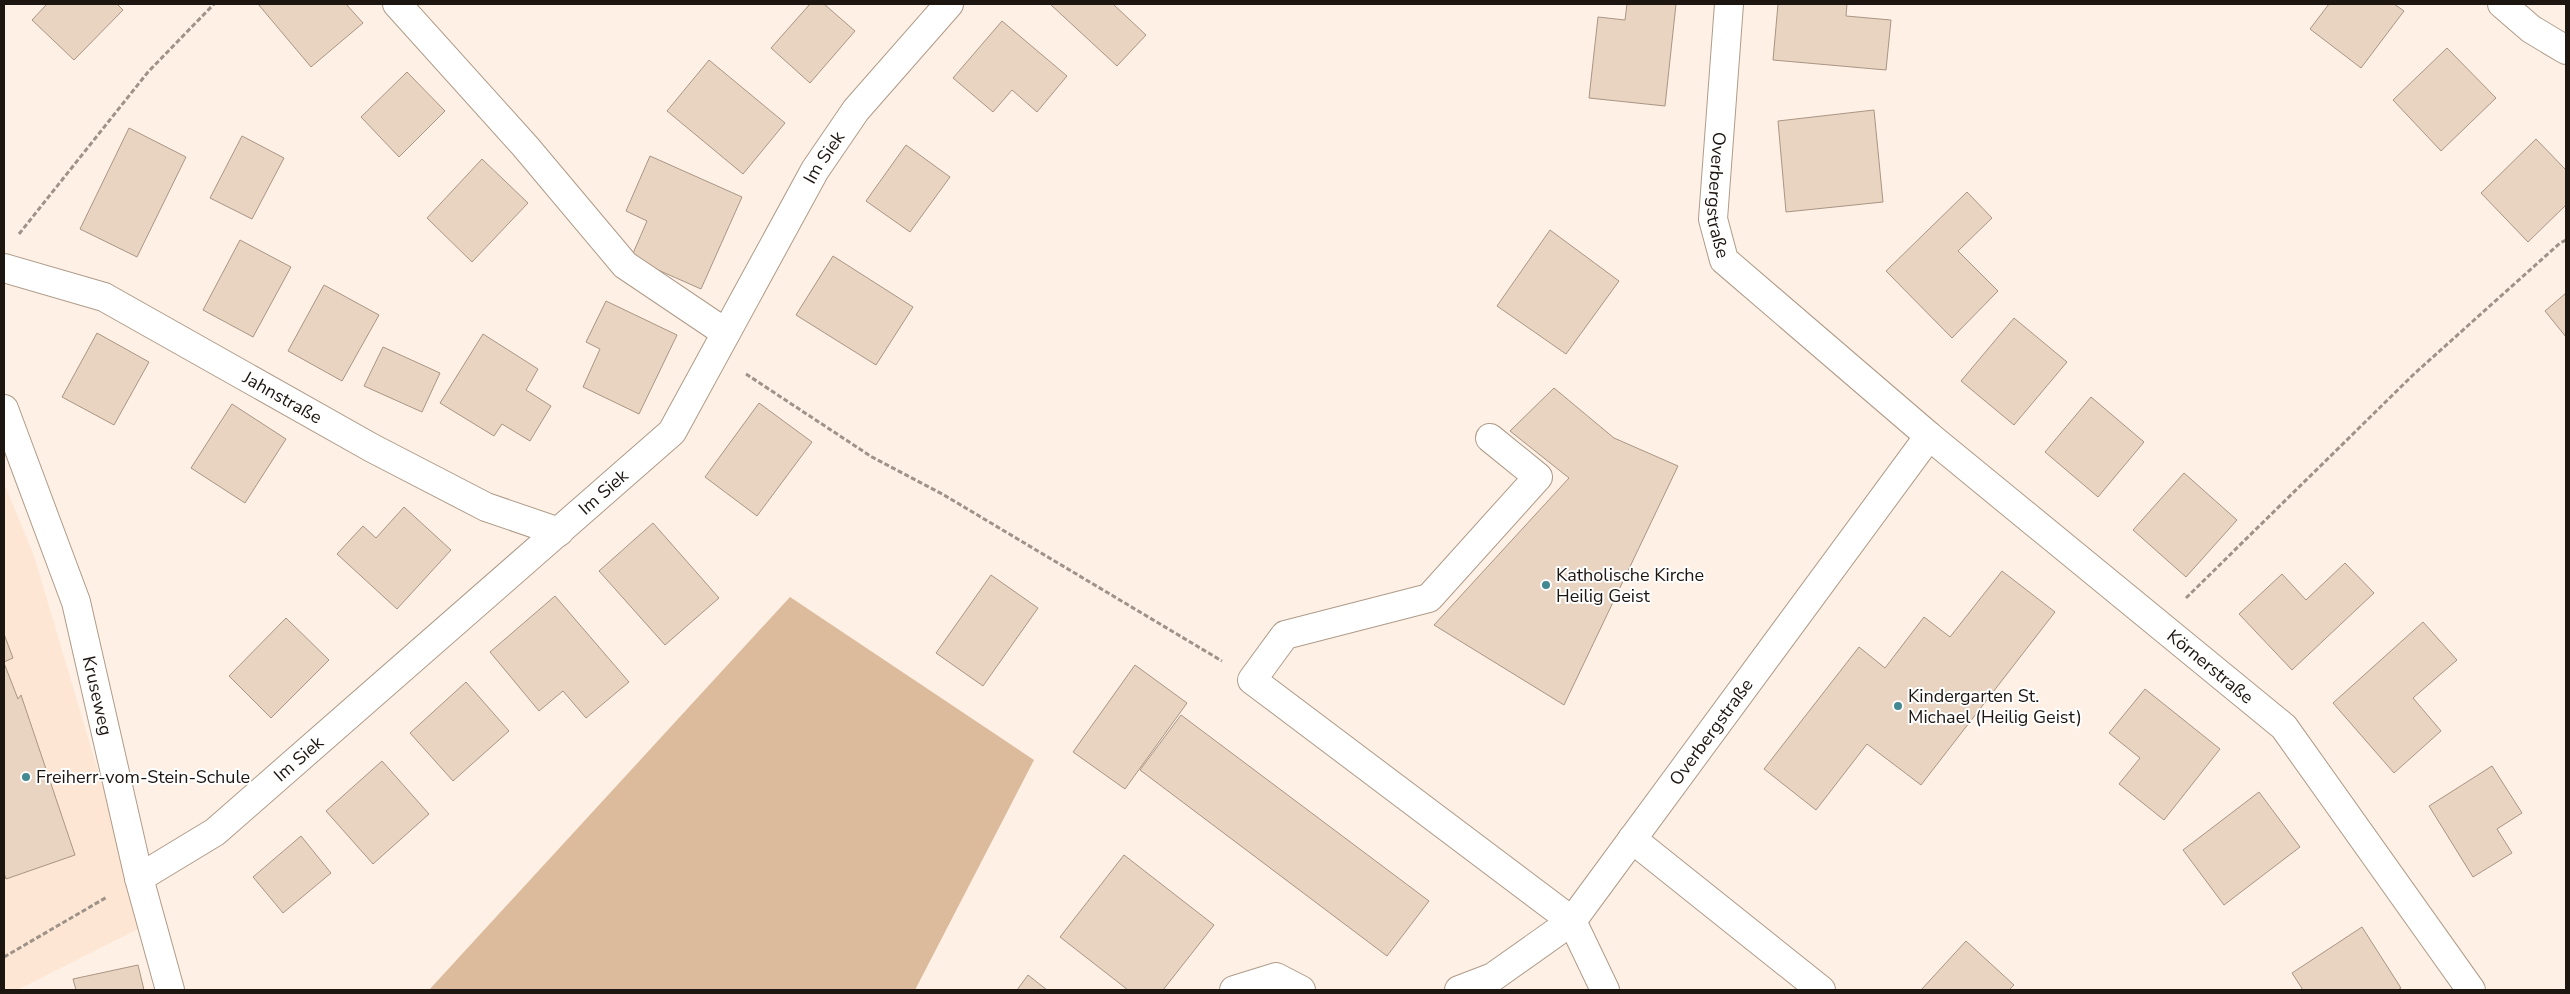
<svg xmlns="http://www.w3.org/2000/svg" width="2570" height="994" viewBox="0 0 2570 994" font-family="'Nunito Sans',sans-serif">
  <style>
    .built { fill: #fde6d3 }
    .forest { fill: #dcba9c }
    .building { fill: #e9d4c1; stroke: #aa9584 }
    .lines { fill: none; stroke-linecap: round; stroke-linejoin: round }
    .minor-casing { stroke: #af9b89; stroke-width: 30 }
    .path { stroke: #9e9289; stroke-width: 3; stroke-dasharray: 5 2.5; stroke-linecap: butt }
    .minor { stroke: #fff; stroke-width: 28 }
    .poi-dot { fill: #428992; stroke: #fff; stroke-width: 2 }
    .labels { text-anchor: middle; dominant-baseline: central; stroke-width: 4; stroke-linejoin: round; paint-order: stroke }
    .street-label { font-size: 18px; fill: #1d150f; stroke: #fff }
    .poi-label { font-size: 18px; fill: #1d150f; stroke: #fff; text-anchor: start }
  </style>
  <rect width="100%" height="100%" fill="#fef0e5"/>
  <path class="built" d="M4 483 34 556 144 926 17 990H4Z"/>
  <path class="forest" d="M790 597 1034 760 915 990H429Z"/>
  <g class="building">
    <path d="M47 4H117L123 10 74 60 32 20Z"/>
    <path d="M258 4H346L363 23 311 67Z"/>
    <path d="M810 4H824L855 31 810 83 771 48Z"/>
    <path d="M1050 4H1113L1146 35 1117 66Z"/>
    <path d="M1627 4H1676L1665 106 1589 98 1598 17 1625 20Z"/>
    <path d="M1778 4H1847L1846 16 1891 20 1886 70 1773 60Z"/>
    <path d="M2329 4H2394L2404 11 2361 68 2310 29Z"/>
    <path d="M1002 21 1067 76 1037 112 1012 90 993 112 953 78Z"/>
    <path d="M2447 48 2496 98 2441 151 2393 100Z"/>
    <path d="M709 60 785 123 743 174 667 111Z"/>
    <path d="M407 72 445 111 399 157 361 117Z"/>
    <path d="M1874 110 1883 202 1786 212 1778 121Z"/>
    <path d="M129 128 186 157 137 257 80 229Z"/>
    <path d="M242 136 284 158 252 219 210 198Z"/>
    <path d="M2536 139 2566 170V205L2528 242 2481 193Z"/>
    <path d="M906 145 950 177 910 232 866 201Z"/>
    <path d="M650 156 742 197 701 289 631 258 647 221 626 211Z"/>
    <path d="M482 159 528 203 472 262 427 218Z"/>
    <path d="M1967 192 1992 218 1958 251 1998 291 1952 338 1886 271Z"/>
    <path d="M1550 230 1619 281 1566 354 1497 306Z"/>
    <path d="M240 240 291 267 253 337 203 310Z"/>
    <path d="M833 256 913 307 876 365 796 315Z"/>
    <path d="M324 285 379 315 342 381 288 351Z"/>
    <path d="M2566 293V337L2545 311Z"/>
    <path d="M606 301 677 335 639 414 583 387 600 349 586 342Z"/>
    <path d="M2014 318 2067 362 2014 425 1961 381Z"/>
    <path d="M97 333 149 362 114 425 62 397Z"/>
    <path d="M483 334 538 369 526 390 551 406 530 441 502 424 494 436 440 403Z"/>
    <path d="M383 347 440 373 422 412 364 386Z"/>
    <path d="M1554 388 1614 438 1678 466 1564 705 1434 625 1569 478 1510 431Z"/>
    <path d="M2091 397 2144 442 2098 497 2045 452Z"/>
    <path d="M759 403 812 442 757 516 705 477Z"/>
    <path d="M232 404 286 439 245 503 191 468Z"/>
    <path d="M2184 473 2237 520 2186 577 2133 530Z"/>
    <path d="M404 507 451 550 397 609 337 554 363 526 376 538Z"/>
    <path d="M653 523 719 598 665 645 599 571Z"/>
    <path d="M2345 563 2374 593 2292 670 2239 614 2282 574 2306 600Z"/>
    <path d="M2002 571 2055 612 1921 785 1867 744 1816 810 1764 769 1859 647 1885 668 1924 617 1950 637Z"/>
    <path d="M991 575 1038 608 983 686 936 653Z"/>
    <path d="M555 596 629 682 586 718 563 691 539 711 490 652Z"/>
    <path d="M286 618 329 660 271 718 229 676Z"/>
    <path d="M2423 622 2457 660 2413 698 2441 731 2394 773 2333 703Z"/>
    <path d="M4 634 13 658 4 662Z"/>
    <path d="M4 663 18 699 21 695 75 855 6 879 4 873Z"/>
    <path d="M1135 665 1187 703 1125 789 1073 752Z"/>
    <path d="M466 682 509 731 453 781 410 733Z"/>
    <path d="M2145 689 2220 749 2164 820 2119 784 2140 758 2109 733Z"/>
    <path d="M1181 715 1429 901 1387 956 1140 770Z"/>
    <path d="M382 761 429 814 373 864 326 811Z"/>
    <path d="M2492 766 2522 813 2497 829 2512 853 2473 877 2429 806Z"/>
    <path d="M2259 792 2300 847 2224 905 2183 850Z"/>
    <path d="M301 836 331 873 283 913 253 877Z"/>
    <path d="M1124 855 1214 925 1163 990H1128L1060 937Z"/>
    <path d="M2362 927 2401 988 2398 990H2303L2292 973Z"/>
    <path d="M1966 941 2014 985 2009 990H1921Z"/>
    <path d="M138 965 144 990H76L73 979Z"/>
    <path d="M1028 975 1047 990H1017Z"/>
  </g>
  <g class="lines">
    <g class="minor-casing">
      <g id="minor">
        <path d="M397 4 525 146 625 265 726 333"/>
        <path id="s1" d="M1729 4 1713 219 1724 260 1929 436 2284 727 2471 990"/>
        <path d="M2502 4 2531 29 2566 50"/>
        <path id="s2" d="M4 268 104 297 372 448 486 507 559 532"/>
        <path id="s3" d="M4 409 76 602 139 878 170 990"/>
        <path d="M1490 438 1538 477 1429 598 1285 635 1252 680 1572 921 1605 990"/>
        <path d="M1632 839 1821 990"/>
        <path id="s4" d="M139 878 215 832 672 432 815 170 856 110 949 4"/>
        <path d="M1234 990 1276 977 1301 990"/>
        <path id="s5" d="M1459 990 1493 977 1572 921 1929 436"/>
      </g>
    </g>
    <g class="path">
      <path d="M19 234 148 72 214 4"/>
      <path d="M746 374 872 457 944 495 1222 661"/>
      <path d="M2186 598 2414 374 2560 243 2566 240"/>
      <path d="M4 957 107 897"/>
    </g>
    <use href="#minor" class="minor"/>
  </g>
  <g class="poi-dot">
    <circle cx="1546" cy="585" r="5"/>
    <circle cx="1898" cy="706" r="5"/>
    <circle cx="26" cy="777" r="5"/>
  </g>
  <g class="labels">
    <g class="street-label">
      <text stroke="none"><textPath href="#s4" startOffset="1010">Im Siek</textPath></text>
      <text stroke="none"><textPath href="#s1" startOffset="192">Overbergstraße</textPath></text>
      <text stroke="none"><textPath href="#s2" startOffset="309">Jahnstraße</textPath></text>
      <text stroke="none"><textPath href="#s4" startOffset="605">Im Siek</textPath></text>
      <text stroke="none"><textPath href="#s1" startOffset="892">Körnerstraße</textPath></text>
      <text stroke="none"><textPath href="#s3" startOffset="302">Kruseweg</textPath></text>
      <text stroke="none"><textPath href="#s5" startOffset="368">Overbergstraße</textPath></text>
      <text stroke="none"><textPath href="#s4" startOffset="200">Im Siek</textPath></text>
    </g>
    <g class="poi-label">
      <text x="1556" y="575">Katholische Kirche<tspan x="1556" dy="21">Heilig Geist</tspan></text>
      <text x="1908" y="696">Kindergarten St.<tspan x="1908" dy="21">Michael (Heilig Geist)</tspan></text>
      <text x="36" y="777">Freiherr-vom-Stein-Schule</text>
    </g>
  </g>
  <rect width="2570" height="994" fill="none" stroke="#1d150f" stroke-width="10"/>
</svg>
